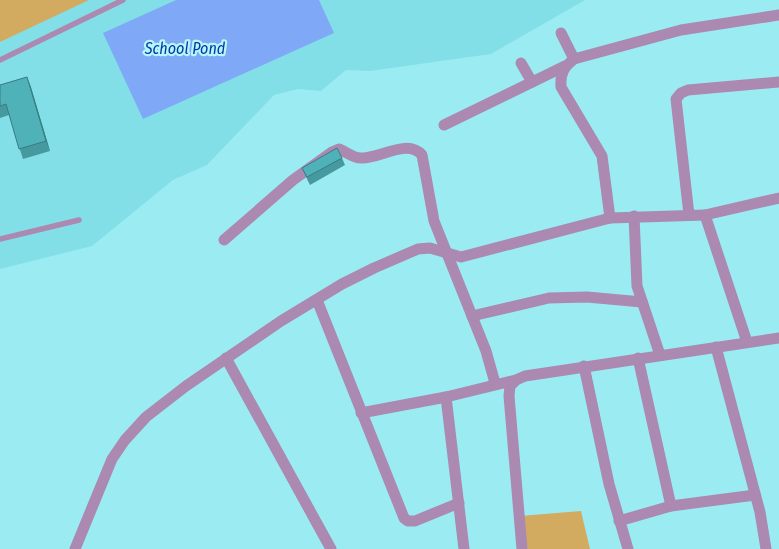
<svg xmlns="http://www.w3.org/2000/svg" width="779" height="549" viewBox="0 0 779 549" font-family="'Fira Sans Condensed',sans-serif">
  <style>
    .built { fill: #83dfe7 }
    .green { fill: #d2ab61 }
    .water { fill: #7fa9f6 }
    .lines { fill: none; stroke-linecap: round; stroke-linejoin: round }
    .service { stroke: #ab89b0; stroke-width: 5.5 }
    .minor { stroke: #ab89b0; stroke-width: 11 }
    .wall { fill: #45999f }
    .shaded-wall { fill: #387d82 }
    .building { fill: #50b2b9; stroke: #387d82 }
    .labels { text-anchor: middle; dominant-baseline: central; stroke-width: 4.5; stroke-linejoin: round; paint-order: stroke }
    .water-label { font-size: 16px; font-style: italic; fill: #043aa7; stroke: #b7f6fb }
  </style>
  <rect width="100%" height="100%" fill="#9becf2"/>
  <path class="built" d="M0 0H585L491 54 370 71 346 70 321 91 298 89 274 95 207 165 173 180 92 246 0 269Z"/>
  <g class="green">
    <path d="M0 0H89L0 42Z"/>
    <path d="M581 511 590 549H525L520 516Z"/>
  </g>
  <path class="water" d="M176 0H319L334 33 143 119 103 33Z"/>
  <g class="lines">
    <g class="service">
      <path d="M0 60 123 0"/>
      <path d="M0 239 79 220"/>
    </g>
    <g class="minor">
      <path d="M561 33 574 59"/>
      <path d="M521 63 532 82"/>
      <path d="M444 125 565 66"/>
      <path d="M689 215 676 99 681 93 688 90 779 82"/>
      <path d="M705 215 747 342"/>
      <path d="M634 216 637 286 660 355"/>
      <path d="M610 218 602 156 561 87C560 73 564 67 574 59L681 30 779 15"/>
      <path d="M224 240 293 180 332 152 339 149C347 152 352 158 361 158 380 159 407 138 422 155L434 221 486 351 495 383"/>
      <path d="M317 300 404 518 408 521H415L459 503"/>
      <path d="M472 316 549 298 587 297 642 302"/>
      <path d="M716 347 760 512 766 549"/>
      <path d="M226 358 331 549"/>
      <path d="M638 358 671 506"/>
      <path d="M584 366 609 484 628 549"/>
      <path d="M446 397 464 549"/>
      <path d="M361 413 446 397 516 380"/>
      <path d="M619 521 671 506 755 495"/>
      <path d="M75 549 112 459 125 440 146 417 186 386 281 321 342 284 374 268 418 249 430 248 461 257 610 218 705 215 779 198"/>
      <path d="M522 549 509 396 510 386 516 380 525 376 779 338"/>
    </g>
  </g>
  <g class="wall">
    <path d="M27 77 50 151 23 159 9 115 0 118V85Z"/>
    <path d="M342 158 345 165 310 185 305 175 302 168Z"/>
  </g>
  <path class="shaded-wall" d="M27 77 31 87 50 151 46 141Z"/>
  <g class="building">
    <path d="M27 77 46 141 19 149 6 104 0 106V85Z"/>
    <path d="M337 148 342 158 307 177 302 168Z"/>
  </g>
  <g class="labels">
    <g class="water-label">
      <text x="185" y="48">School Pond</text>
    </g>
  </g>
</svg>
